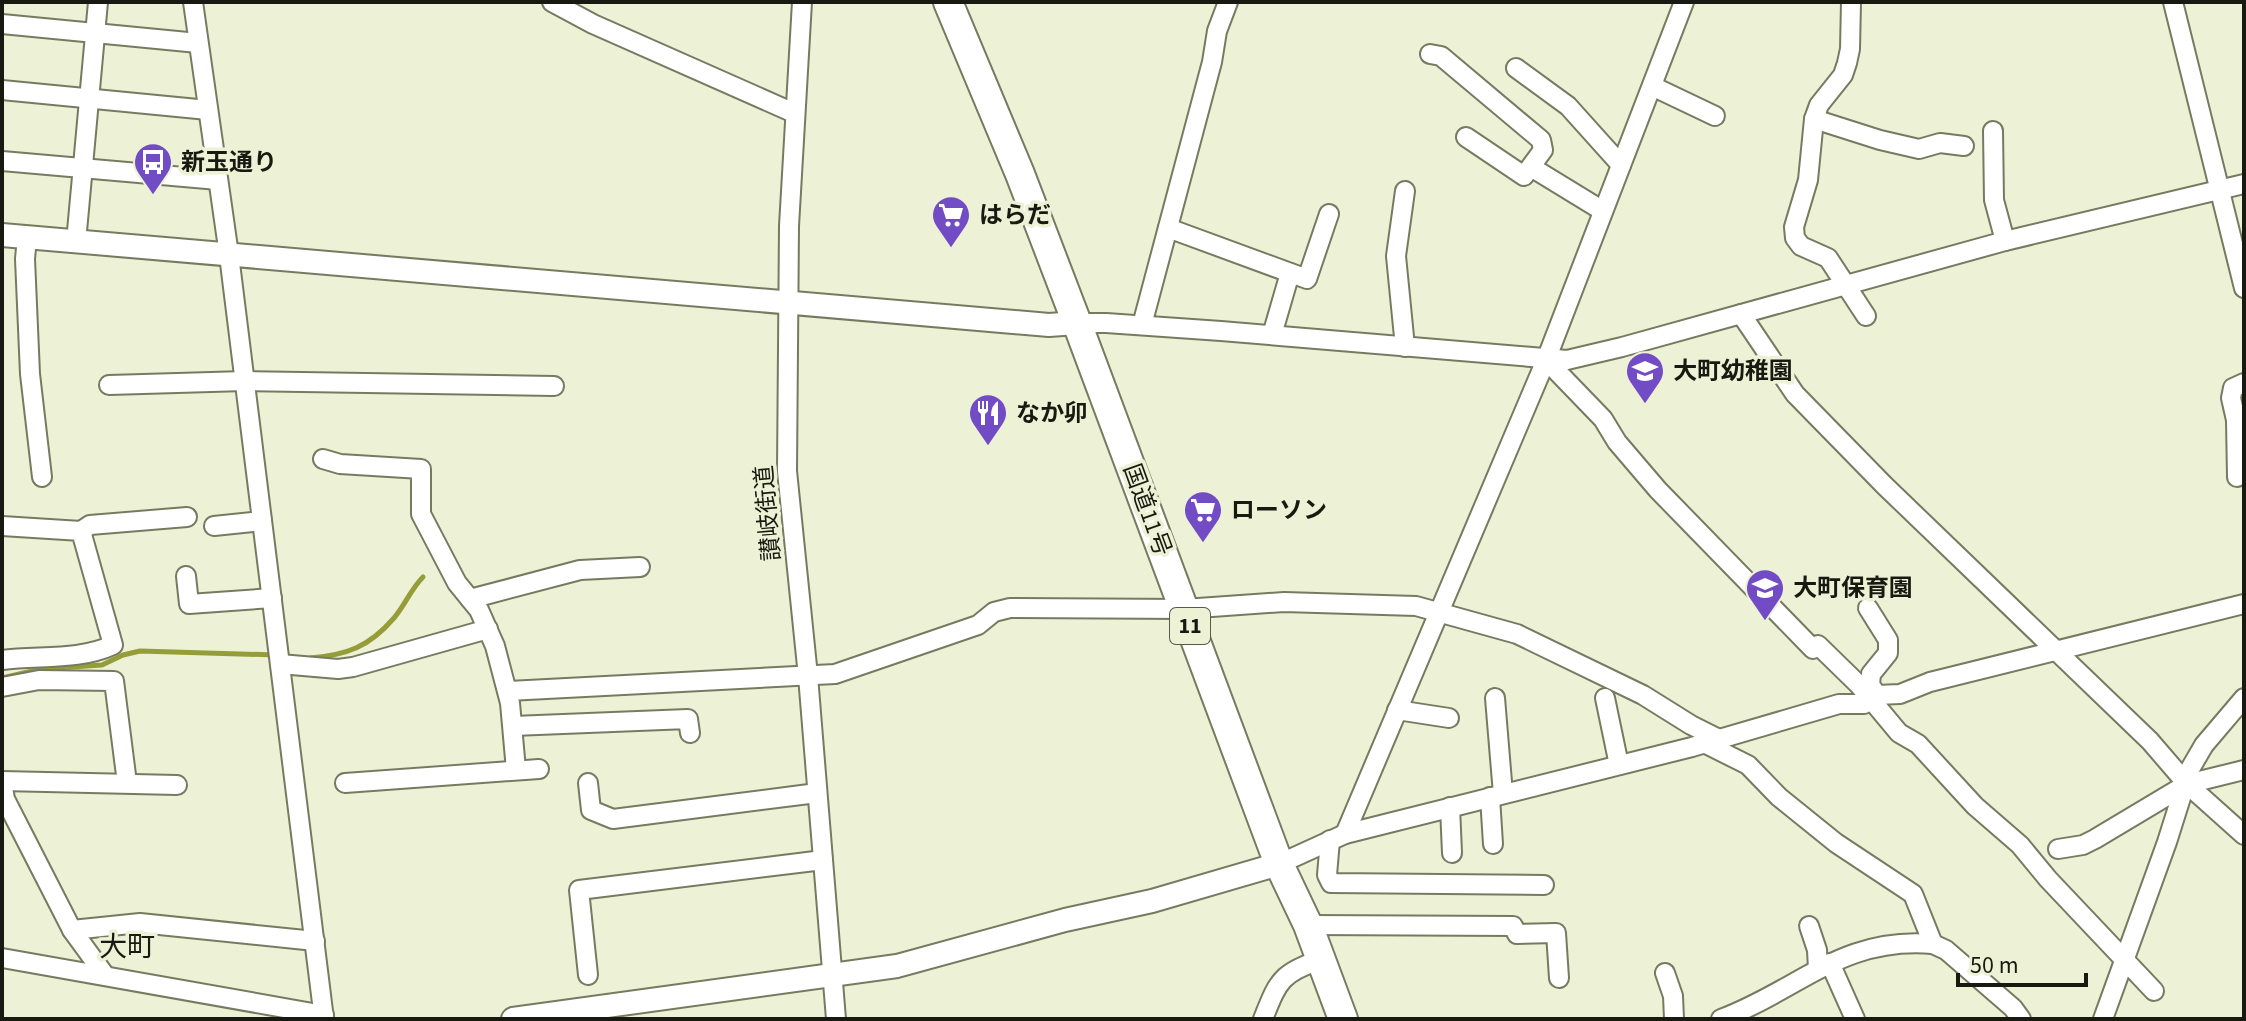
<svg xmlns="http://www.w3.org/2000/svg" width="2246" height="1021" viewBox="0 0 2246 1021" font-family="'Source Sans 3','Noto Sans JP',sans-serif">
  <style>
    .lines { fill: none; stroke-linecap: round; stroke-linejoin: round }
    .stream { stroke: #959d38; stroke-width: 5 }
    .minor-casing { stroke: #777a61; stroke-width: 22 }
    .tertiary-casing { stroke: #777a61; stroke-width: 26 }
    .trunk-casing { stroke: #777a61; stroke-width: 32 }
    .minor { stroke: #fff; stroke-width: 18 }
    .tertiary { stroke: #fff; stroke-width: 22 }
    .trunk { stroke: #fff; stroke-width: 28 }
    .labels { text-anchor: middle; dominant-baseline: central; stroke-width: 7; stroke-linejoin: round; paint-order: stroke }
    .shield { fill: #edf1d5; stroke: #585a4b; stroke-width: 2 }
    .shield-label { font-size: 22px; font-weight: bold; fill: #181910 }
    .poi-label { font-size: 24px; font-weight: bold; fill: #181910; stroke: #edf1d5; text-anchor: start }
    .street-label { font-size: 24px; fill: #181910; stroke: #edf1d5 }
    .quarter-label { font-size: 28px; fill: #181910; stroke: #edf1d5 }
  </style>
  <rect width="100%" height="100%" fill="#edf1d5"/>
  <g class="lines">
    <g class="stream">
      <path d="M310 658C347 655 369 647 394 618 405 605 411 589 423 577"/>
      <path d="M2 678 41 669 102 665 123 655 140 651 276 655"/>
    </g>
    <g class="minor-casing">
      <g id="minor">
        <path d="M193 2 229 255 324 1019"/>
        <path d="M552 2 593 24 794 113"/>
        <path d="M802 2 789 226 787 471 808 676 836 1019"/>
        <path d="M1851 2 1850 49 1847 63 1843 75 1819 105 1814 119 1808 180 1794 227 1795 238 1801 246 1828 258 1866 316"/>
        <path d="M2173 2 2244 288"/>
        <path d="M2 24 198 43"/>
        <path d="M1430 54 1441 56 1541 140 1543 150 1524 176 1466 137"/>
        <path d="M1516 68 1568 106 1621 165"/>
        <path d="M1652 86 1715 116"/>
        <path d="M2 90 208 110"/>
        <path d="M1814 119 1880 140 1919 149 1940 143 1964 146"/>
        <path d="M1993 131 1994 200 2005 241"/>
        <path d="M2 161 218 180"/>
        <path d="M1531 167 1603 211"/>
        <path d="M1168 228 1307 279 1329 214"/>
        <path d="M27 237 25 259 30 374 42 477"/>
        <path d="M76 242 98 2"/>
        <path d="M1741 314 1795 394 1885 486 2150 741 2187 784 2244 835"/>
        <path d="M1077 323H1106L1221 331 1567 360 1622 347 2005 241 2244 184"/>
        <path d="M1142 325 1212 62 1217 31 1228 2"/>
        <path d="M1272 335 1290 273"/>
        <path d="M1405 347 1396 256 1405 191"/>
        <path d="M1546 360 1603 419 1617 442 1658 490 1813 649 1818 645 1859 685 1899 733 1918 744 1975 806 2020 845 2048 879 2154 991"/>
        <path d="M109 385 245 381 554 386"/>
        <path d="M323 459 340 464 421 469V514L457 583 479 610 495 646 510 703 516 770"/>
        <path d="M2237 477 2236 420 2231 398 2233 388 2244 383"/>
        <path d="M2 526 81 531 113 645C78 661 39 655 2 660"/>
        <path d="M214 526 262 521"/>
        <path d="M81 531 90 525 187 517"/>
        <path d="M186 576 189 604 272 598"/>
        <path d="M470 599 580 570 640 567"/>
        <path d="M1868 608 1888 640V653L1871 674 1870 685 1877 695"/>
        <path d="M280 664 338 669 353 667 488 629"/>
        <path d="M2 687 39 680 114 681 127 783"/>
        <path d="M508 691 835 674 978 625 994 612 1010 608 1184 609 1284 602 1416 606 1517 634 1643 695 1691 725 1719 739"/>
        <path d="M1495 698 1503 794"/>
        <path d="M1605 698 1619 765"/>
        <path d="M1397 710 1449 718"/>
        <path d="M513 726 688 719 690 733"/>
        <path d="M1704 743 1748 765 1779 797 1836 843 1913 894 1933 944 1946 950 2013 1008 2021 1019"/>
        <path d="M2 781 177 785"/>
        <path d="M2 782 5 799 72 930 104 974"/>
        <path d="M345 783 539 769"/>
        <path d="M588 783 591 810 613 819 817 793"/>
        <path d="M1490 797 1493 844"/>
        <path d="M1450 807 1452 853"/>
        <path d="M1345 834 1546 360 1684 2"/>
        <path d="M1330 840 1327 875 1331 883 1544 885"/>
        <path d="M2058 849 2083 845 2095 839 2187 784 2244 770"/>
        <path d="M1279 864 1345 834 1692 747 1839 704H1864L1877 695 1900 694 1930 682 2244 604"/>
        <path d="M1308 925 1513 926 1517 934 1556 933 1559 978"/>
        <path d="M1809 926 1817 950 1818 969"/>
        <path d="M72 930 140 923 315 941"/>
        <path d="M2 958 324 1015"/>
        <path d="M1830 963 1855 1019"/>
        <path d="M1665 973 1673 996 1674 1019"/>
        <path d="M588 975 579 890 823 860"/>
        <path d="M1263 1019C1279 979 1280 975 1321 959"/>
        <path d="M1721 1019C1799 990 1842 936 1933 944"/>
        <path d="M2103 1019 2167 842 2190 769 2204 745 2244 698"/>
      </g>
    </g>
    <g class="tertiary-casing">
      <g id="tertiary">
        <path d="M2 235 1049 325 1077 323"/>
        <path d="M513 1019 897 966 1065 920 1152 901 1279 864"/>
      </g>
    </g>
    <g class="trunk-casing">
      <path id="trunk" d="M948 2 1020 174 1077 323 1279 864 1308 925 1343 1019"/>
    </g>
    <use href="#minor" class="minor"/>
    <use href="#tertiary" class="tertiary"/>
    <use href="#trunk" class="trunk"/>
  </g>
  <defs>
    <g id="bus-pin" transform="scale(2)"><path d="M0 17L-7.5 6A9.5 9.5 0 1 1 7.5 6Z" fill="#724cc5" stroke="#edf1d5"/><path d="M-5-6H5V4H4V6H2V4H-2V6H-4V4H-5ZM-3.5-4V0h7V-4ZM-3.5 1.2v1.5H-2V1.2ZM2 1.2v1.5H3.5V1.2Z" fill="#fff"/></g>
    <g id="supermarket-pin" transform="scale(2)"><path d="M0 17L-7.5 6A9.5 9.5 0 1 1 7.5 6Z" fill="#724cc5" stroke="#edf1d5"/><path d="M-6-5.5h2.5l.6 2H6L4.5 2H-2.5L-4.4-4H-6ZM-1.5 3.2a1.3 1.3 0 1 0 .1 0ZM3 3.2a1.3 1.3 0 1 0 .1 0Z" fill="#fff"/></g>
    <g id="school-pin" transform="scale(2)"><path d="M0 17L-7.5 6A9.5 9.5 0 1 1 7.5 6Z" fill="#724cc5" stroke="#edf1d5"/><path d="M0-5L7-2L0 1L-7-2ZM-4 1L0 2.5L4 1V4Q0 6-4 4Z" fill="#fff"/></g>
    <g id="restaurant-pin" transform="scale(2)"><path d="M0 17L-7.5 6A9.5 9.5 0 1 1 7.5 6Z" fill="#724cc5" stroke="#edf1d5"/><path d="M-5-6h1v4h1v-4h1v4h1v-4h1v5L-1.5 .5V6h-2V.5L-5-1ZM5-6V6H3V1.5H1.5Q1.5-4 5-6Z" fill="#fff"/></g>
  </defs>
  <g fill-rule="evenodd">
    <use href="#bus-pin" x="153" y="162"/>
    <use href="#supermarket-pin" x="951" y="215"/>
    <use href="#school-pin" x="1645" y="371"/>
    <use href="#restaurant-pin" x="988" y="413"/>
    <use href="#supermarket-pin" x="1203" y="510"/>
    <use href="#school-pin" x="1765" y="588"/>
  </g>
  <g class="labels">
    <rect class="shield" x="1170" y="608" width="40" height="36" rx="6"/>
    <g class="shield-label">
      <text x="1190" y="626">11</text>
    </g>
    <g class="poi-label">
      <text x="181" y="162">新玉通り</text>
      <text x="979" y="215">はらだ</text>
      <text x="1673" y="371">大町幼稚園</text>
      <text x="1016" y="413">なか卯</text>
      <text x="1231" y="510">ローソン</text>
      <text x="1793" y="588">大町保育園</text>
    </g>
    <g class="street-label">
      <text transform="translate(1147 510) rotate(70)">国道11号</text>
      <text transform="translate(768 513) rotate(-95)">讃岐街道</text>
    </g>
    <g class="quarter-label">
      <text x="127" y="947">大町</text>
    </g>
  </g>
  <rect width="2246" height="1021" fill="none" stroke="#181910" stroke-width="8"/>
  <path d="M1958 973v12h128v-12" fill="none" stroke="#181910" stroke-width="4"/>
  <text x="1970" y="973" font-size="24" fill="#181910" stroke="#edf1d5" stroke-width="6" paint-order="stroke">50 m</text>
</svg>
